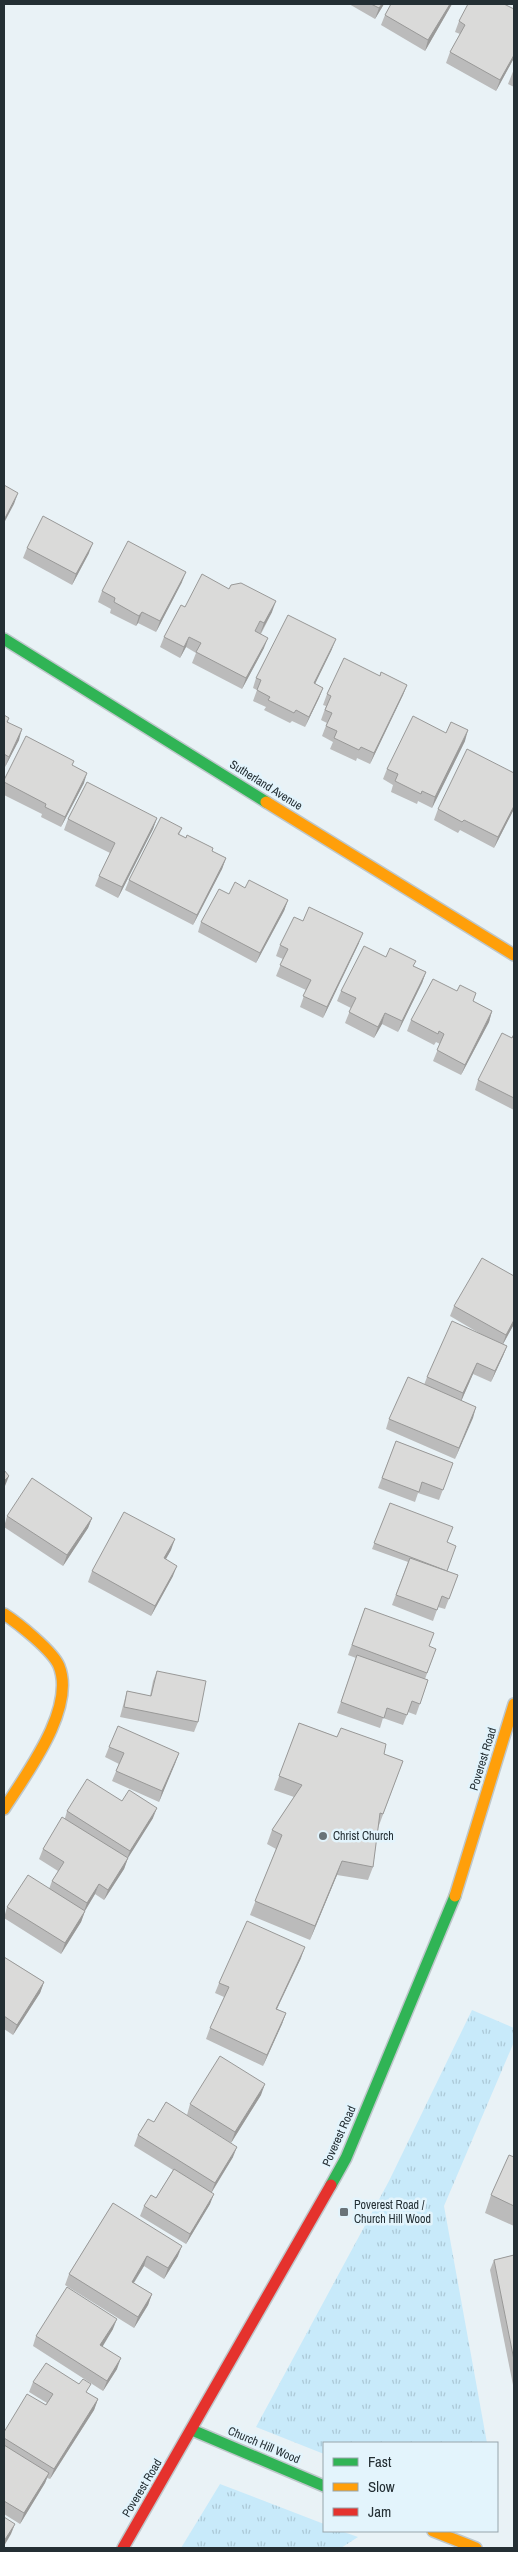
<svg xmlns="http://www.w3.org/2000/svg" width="518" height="2552" viewBox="0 0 518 2552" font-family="'Archivo Narrow',sans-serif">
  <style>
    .grass { fill: url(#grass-tufts) }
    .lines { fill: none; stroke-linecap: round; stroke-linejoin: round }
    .fast-casing { stroke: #bec7cb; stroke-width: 14 }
    .slow-casing { stroke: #bec7cb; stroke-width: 14 }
    .jam-casing { stroke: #bec7cb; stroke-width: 14 }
    .fast { stroke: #30b455; stroke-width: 11 }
    .slow { stroke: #ff9f0a; stroke-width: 11 }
    .jam { stroke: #e5322d; stroke-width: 11 }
    .wall { fill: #bbb }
    .shaded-wall { fill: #999998 }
    .building { fill: #dadad9; stroke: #999998 }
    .poi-dot { fill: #697378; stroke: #e3f4fc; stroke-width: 2 }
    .labels { text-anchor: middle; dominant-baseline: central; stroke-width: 5; stroke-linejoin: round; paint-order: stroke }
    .street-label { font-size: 12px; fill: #242f34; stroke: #e3f4fc }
    .poi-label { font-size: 12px; fill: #242f34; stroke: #e3f4fc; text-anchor: start }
  </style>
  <defs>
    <pattern id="grass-tufts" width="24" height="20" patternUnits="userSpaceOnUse" patternTransform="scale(1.25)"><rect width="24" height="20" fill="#c8eafa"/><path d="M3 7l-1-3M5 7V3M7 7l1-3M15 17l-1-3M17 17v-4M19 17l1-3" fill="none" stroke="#acc9d7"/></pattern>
  </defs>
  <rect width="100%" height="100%" fill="#e9f2f6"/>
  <g class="grass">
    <path d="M472 2010 514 2028V2042L444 2206 487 2443H324V2454L256 2427 389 2181Z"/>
    <path d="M220 2484 324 2524V2531H341L358 2537 341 2548H181Z"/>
  </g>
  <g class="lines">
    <g class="fast-casing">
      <g id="fast">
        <path d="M4 639 266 802"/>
        <path d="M331 2185 346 2158 455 1896"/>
        <path d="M192 2430 324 2486"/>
      </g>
    </g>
    <g class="slow-casing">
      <g id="slow">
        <path d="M266 802 514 955"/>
        <path d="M4 1614C18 1623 53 1651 59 1666 76 1709 26 1774 4 1809"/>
        <path d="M455 1896 514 1704"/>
        <path d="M433 2531 476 2548"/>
      </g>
    </g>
    <g class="jam-casing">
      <path id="jam" d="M123 2548 331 2185"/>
    </g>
    <use href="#fast" class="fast"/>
    <use href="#slow" class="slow"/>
    <use href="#jam" class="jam"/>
  </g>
  <g class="wall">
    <path d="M349 4H384L375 19Z"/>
    <path d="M391 4H452L425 51 381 25 385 15Z"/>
    <path d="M514 9V58L496 91 446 63 450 52 460 34 455 32 459 21Z"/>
    <path d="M514 69V87L508 84Z"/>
    <path d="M27 548 89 553 72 585 23 558Z"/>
    <path d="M182 582 156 632 138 623 136 626 110 613 111 609 98 602 102 591Z"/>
    <path d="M185 607 272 612 261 634 264 648 242 689 192 663 196 653 186 647 180 658 160 647 164 637Z"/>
    <path d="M332 649 315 684 323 688 319 698 305 727 292 721 290 723 264 710 266 707 253 701 257 690 253 688 256 678Z"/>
    <path d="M380 676 407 685 403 695 370 764 357 758 356 761 330 749 333 742 322 736 327 723 321 720 326 706 323 705 327 694Z"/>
    <path d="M4 715 19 740 5 767 4 766Z"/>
    <path d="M446 733 465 741 432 808 418 801 417 804 391 792 393 785 383 779 387 769Z"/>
    <path d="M73 766 84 783 61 827 41 817 42 814 4 795V780Z"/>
    <path d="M438 809H514L494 848 460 830 458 833 434 820Z"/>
    <path d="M157 818 153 829 118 898 95 886 99 876 110 853 64 830 68 819Z"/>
    <path d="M182 828 179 835 226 858 222 869 193 925 125 890 129 880Z"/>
    <path d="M245 888 288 900 284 911 256 963 198 932 201 922Z"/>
    <path d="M359 943 323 1018 300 1007 306 990 276 976 283 959 276 956 280 945Z"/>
    <path d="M386 957 414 966 426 972 422 983 398 1032 382 1024 374 1038 345 1023 351 1008 337 1001 341 991Z"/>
    <path d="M457 991 476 993 473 1001 492 1011 489 1022 461 1075 433 1061 440 1044 436 1042 434 1045 407 1031 411 1020Z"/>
    <path d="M514 1034V1110L475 1090 478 1080 512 1038Z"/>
    <path d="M514 1276V1324L503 1344 507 1346 503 1356 491 1382 473 1374 461 1401 476 1407 455 1459 386 1429 389 1419 424 1385 427 1377 484 1336 450 1316 454 1306Z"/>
    <path d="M396 1441 453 1463 439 1500 418 1493 415 1502 378 1488Z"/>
    <path d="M390 1503 447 1542V1571L458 1575 445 1609 438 1607 433 1621 392 1605 408 1562 372 1549Z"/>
    <path d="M7 1516 92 1518 88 1528 63 1566 4 1527Z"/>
    <path d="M171 1550 166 1559 173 1576 151 1616 88 1582 92 1571Z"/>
    <path d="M365 1608 429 1647 436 1649 425 1679 428 1680 416 1715 408 1712 403 1725 383 1718 380 1728 337 1713 356 1658 348 1655Z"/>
    <path d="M157 1671 198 1722 194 1732 120 1717 124 1702 127 1691 150 1696 153 1681Z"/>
    <path d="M299 1723 403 1761 378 1828 373 1867 368 1880 337 1875 310 1940 250 1915 276 1849 267 1844 272 1830 294 1797 274 1790Z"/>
    <path d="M109 1747 179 1753 159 1802 112 1781 119 1764 105 1757Z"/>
    <path d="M122 1801 153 1818 128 1858 124 1869 104 1900 95 1894 85 1911 81 1922 61 1954 4 1918 7 1907 49 1889 52 1881 58 1871 39 1859 43 1849 65 1818 67 1811Z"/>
    <path d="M4 1957 44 1982 40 1993 13 2035 4 2029Z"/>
    <path d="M301 1958 277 2009 286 2013 282 2024 263 2066 206 2039 210 2028 224 1997 215 1993 219 1983Z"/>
    <path d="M261 2095 231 2143 187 2115 190 2104Z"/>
    <path d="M154 2122 233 2157 212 2192 210 2204 186 2244 140 2216 144 2206 156 2198 173 2170 134 2146 138 2135Z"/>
    <path d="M514 2157V2226L485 2213 491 2195Z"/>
    <path d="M113 2203 178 2256 164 2279 144 2266 134 2283 152 2294 148 2305 134 2328 65 2285 69 2274Z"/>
    <path d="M514 2255V2390L490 2270 494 2260Z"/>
    <path d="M113 2329 102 2346 117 2369 103 2391 33 2346 36 2336Z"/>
    <path d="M33 2382 87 2393 98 2399 94 2410 50 2479 47 2478 45 2483 20 2524 4 2514V2432L46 2405 47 2403 29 2392Z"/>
  </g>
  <g class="shaded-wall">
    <path d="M382 4H384L375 19 379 8Z"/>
    <path d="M450 4H452L425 51 428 40Z"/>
    <path d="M514 55V58L496 91 500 80Z"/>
    <path d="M18 493 14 504 4 523V520Z"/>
    <path d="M93 543 89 553 72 585 76 574Z"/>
    <path d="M186 572 182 582 156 632 160 621Z"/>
    <path d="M276 601 272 612 260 634 264 623Z"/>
    <path d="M142 612 138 623 136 626 139 616Z"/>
    <path d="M189 637 186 647 180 658 184 647Z"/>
    <path d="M268 638 264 648 242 689 246 678Z"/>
    <path d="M336 639 332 649 310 694 314 683Z"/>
    <path d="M407 685 403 695 370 764 374 753Z"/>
    <path d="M323 688 319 698 305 727 309 717Z"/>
    <path d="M22 729 19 740 5 767 9 757Z"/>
    <path d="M468 730 465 741 432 808 435 797Z"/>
    <path d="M87 773 84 783 61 827 65 817Z"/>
    <path d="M514 806V809L494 848 498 837Z"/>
    <path d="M157 818 153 829 118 898 122 887Z"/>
    <path d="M226 858 222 869 193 925 197 915Z"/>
    <path d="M288 900 284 911 256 963 260 953Z"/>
    <path d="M363 933 359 943 323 1018 327 1007Z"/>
    <path d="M426 972 422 983 398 1032 402 1021Z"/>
    <path d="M492 1011 489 1022 461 1075 465 1065Z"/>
    <path d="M385 1013 382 1024 374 1038 378 1027Z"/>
    <path d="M514 1320V1324L502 1346 506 1335Z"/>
    <path d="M507 1346 503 1356 491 1382 495 1371Z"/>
    <path d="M477 1363 473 1374 460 1404 463 1393Z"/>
    <path d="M476 1407 473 1418 455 1459 459 1448Z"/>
    <path d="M9 1476 5 1486 4 1488V1481Z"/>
    <path d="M92 1518 88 1528 63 1566 67 1555Z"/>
    <path d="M175 1539 171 1550 160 1569 164 1558Z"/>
    <path d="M177 1566 173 1576 151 1616 155 1606Z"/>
    <path d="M179 1753 175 1764 159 1802 162 1791Z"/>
    <path d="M157 1808 153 1818 126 1861 130 1851Z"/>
    <path d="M128 1858 124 1869 104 1900 108 1890Z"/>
    <path d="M342 1861 337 1875 310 1940 315 1926Z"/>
    <path d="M99 1884 95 1894 83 1914 87 1903Z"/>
    <path d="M85 1911 81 1922 61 1954 65 1943Z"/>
    <path d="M305 1947 301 1958 272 2019 276 2009Z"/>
    <path d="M44 1982 40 1993 13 2035 17 2025Z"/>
    <path d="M286 2013 282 2024 263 2066 267 2055Z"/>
    <path d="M265 2084 261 2095 231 2143 235 2132Z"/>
    <path d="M237 2147 233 2157 211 2193 215 2183Z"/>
    <path d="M214 2194 210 2204 186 2244 190 2234Z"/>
    <path d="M182 2246 178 2256 164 2279 168 2268Z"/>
    <path d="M147 2256 144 2266 128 2292 132 2282Z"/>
    <path d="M152 2294 148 2305 134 2328 138 2317Z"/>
    <path d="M117 2319 113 2329 97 2356 100 2345Z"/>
    <path d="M121 2358 117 2369 103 2391 107 2381Z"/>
    <path d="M98 2399 94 2410 50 2479 54 2469Z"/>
    <path d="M49 2473 45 2483 20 2524 24 2513Z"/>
    <path d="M15 2524 11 2534 4 2546V2541Z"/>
  </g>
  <g class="building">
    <path d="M371 4H382L379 8Z"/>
    <path d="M391 4H450L428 40 385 15Z"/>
    <path d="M468 4H504L514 9V55L500 80 450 52 465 25 459 21Z"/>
    <path d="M4 485 18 493 4 520Z"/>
    <path d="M43 516 93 543 76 574 27 548Z"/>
    <path d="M128 541 186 572 160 621 142 612 139 616 114 602 115 598 102 591Z"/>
    <path d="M202 574 229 589 231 585 241 583 276 601 264 623 260 621 255 631 268 638 246 678 196 652 201 643 189 637 184 647 164 637 181 605 185 607Z"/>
    <path d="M288 615 336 639 314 683 323 688 309 717 296 710 294 713 268 700 270 697 257 690 261 680 256 678Z"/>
    <path d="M344 658 380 676 381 672 407 685 374 753 361 747 359 750 334 738 337 731 326 726 332 713 325 710 331 696 327 694Z"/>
    <path d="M4 715 9 718 7 722 22 729 9 757 4 754Z"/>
    <path d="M413 716 446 733 451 722 468 730 435 797 422 791 421 794 395 781 398 774 387 769Z"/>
    <path d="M26 736 74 761 72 765 87 773 65 817 45 807 46 804 4 782V780Z"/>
    <path d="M467 749 514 773V806L498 837 464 820 462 822 438 809Z"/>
    <path d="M87 782 157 818 122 887 99 876 115 843 68 819Z"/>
    <path d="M161 817 182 828 178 834 186 838 187 835 213 848 212 851 226 858 197 915 129 880Z"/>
    <path d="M249 880 288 900 260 953 201 922 219 889 229 894 235 882 245 888Z"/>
    <path d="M309 907 363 933 327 1007 303 996 311 980 280 965 288 949 280 945 294 917 303 921Z"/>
    <path d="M364 946 386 957 390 948 416 961 413 966 426 972 402 1021 385 1013 378 1027 349 1012 356 998 341 991Z"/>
    <path d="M433 979 457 991 460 985 476 993 473 1001 492 1011 465 1065 437 1050 444 1034 439 1031 438 1034 411 1020Z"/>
    <path d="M502 1033 512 1038 514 1034V1098L478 1080Z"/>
    <path d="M482 1258 514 1276V1320L506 1335 454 1306Z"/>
    <path d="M452 1321 507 1346 495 1371 477 1363 463 1393 427 1377Z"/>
    <path d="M408 1377 476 1407 459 1448 389 1419Z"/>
    <path d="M396 1441 453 1463 443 1490 422 1482 419 1492 382 1478Z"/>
    <path d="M4 1470 9 1476 4 1481Z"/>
    <path d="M32 1478 92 1518 67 1555 7 1516Z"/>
    <path d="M390 1503 453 1527 447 1542 456 1546 447 1571 374 1543Z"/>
    <path d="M124 1512 175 1539 164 1558 177 1566 155 1606 92 1571Z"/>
    <path d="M410 1558 458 1575 449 1599 442 1596 437 1610 396 1595Z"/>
    <path d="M365 1608 434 1633 429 1646 436 1649 427 1673 352 1645Z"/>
    <path d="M357 1655 428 1680 420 1704 412 1701 407 1715 387 1708 384 1718 341 1702Z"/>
    <path d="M157 1671 206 1681 198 1722 124 1707 127 1691 151 1696Z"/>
    <path d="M299 1723 337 1737 341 1728 386 1744 384 1754 403 1761 383 1814 380 1813 373 1867 342 1861 315 1926 255 1901 282 1835 272 1830 302 1785 279 1776Z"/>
    <path d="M118 1726 179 1753 162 1791 116 1771 124 1753 109 1747Z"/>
    <path d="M87 1779 122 1801 129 1790 157 1808 130 1851 67 1811Z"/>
    <path d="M62 1817 128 1858 108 1890 99 1884 87 1903 52 1881 64 1862 43 1849Z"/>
    <path d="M28 1875 85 1911 65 1943 7 1907Z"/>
    <path d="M247 1921 305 1947 276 2009 286 2013 267 2055 210 2028 229 1987 219 1983Z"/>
    <path d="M4 1957 44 1982 17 2025 4 2016Z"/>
    <path d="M220 2056 265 2084 235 2132 190 2104Z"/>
    <path d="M166 2102 237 2147 215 2183 138 2135 148 2119 154 2122Z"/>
    <path d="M509 2155 514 2157V2206L491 2195Z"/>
    <path d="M174 2169 214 2194 190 2234 144 2206 151 2195 156 2198Z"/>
    <path d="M113 2203 182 2246 168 2268 147 2256 132 2282 152 2294 138 2317 69 2274Z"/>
    <path d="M514 2255V2360L494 2260Z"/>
    <path d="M67 2287 117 2319 100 2345 121 2358 107 2381 36 2336Z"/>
    <path d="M46 2363 79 2384 83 2379 91 2384 86 2392 98 2399 54 2469 4 2438V2432L27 2394 46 2405 53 2394 33 2382Z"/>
    <path d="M4 2445 49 2473 24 2513 4 2501Z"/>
    <path d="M4 2517 15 2524 4 2541Z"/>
  </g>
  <g class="poi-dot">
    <circle cx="323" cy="1836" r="5"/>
    <rect x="339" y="2207" width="10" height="10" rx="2.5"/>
  </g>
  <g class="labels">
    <g class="street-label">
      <text transform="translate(266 785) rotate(32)">Sutherland Avenue</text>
      <text transform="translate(483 1759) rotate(-73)">Poverest Road</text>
      <text transform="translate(339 2136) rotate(-66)">Poverest Road</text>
      <text transform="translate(264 2445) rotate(23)">Church Hill Wood</text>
      <text transform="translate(142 2488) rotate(-59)">Poverest Road</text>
    </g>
    <g class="poi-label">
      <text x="333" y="1836">Christ Church</text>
      <text x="354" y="2205">Poverest Road /<tspan x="354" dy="14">Church Hill Wood</tspan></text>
    </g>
  </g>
  <rect width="518" height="2552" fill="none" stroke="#242f34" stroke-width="10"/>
  <rect x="323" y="2442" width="175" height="90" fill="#e3f4fc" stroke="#97a5ac"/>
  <rect x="333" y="2458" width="25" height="8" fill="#30b455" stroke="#97a5ac"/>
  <text x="368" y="2467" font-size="15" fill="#242f34">Fast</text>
  <rect x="333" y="2483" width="25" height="8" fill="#ff9f0a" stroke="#97a5ac"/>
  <text x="368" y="2492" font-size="15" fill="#242f34">Slow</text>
  <rect x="333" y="2508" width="25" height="8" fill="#e5322d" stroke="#97a5ac"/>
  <text x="368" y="2517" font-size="15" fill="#242f34">Jam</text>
</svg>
